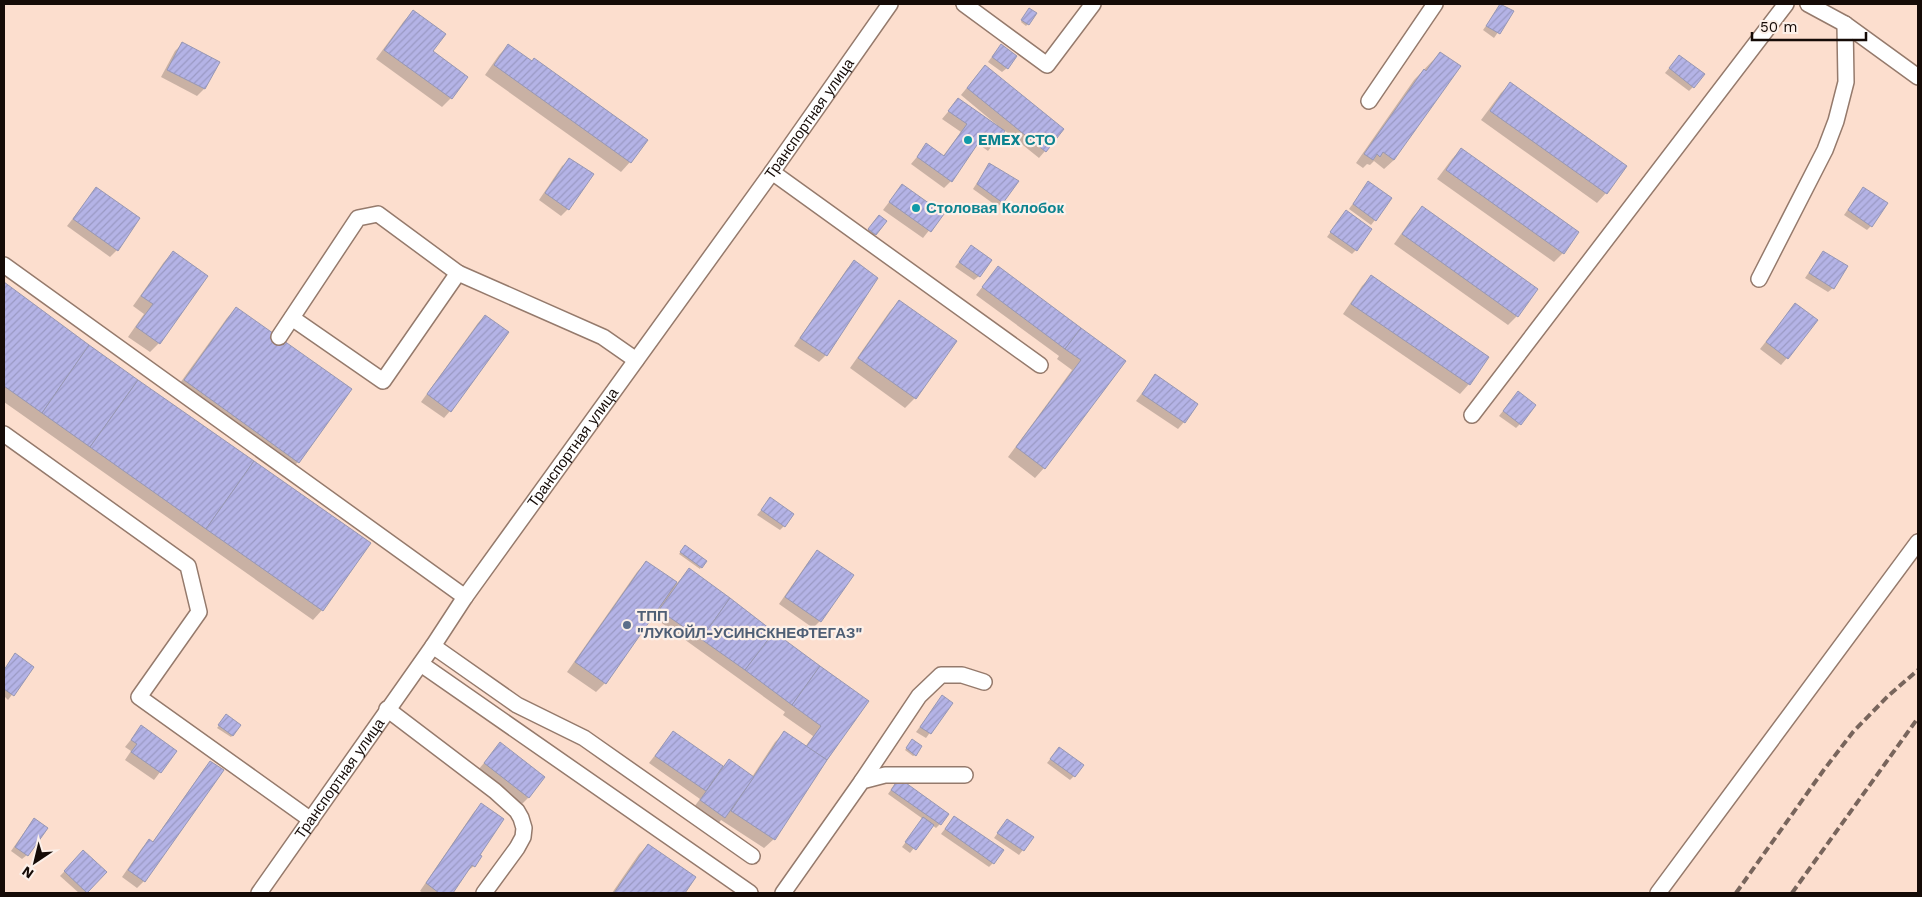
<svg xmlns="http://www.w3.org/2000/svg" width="1922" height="897" viewBox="0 0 1922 897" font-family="'Work Sans',sans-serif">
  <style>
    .shadow { fill: #0003 }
    .building { fill: url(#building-hatch); stroke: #9797b3 }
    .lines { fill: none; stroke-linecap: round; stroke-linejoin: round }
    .minor-casing { stroke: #957a6c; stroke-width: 18 }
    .minor { stroke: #fff; stroke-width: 15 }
    .rail { stroke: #78655c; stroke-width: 4; stroke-dasharray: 8 4; stroke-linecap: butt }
    .culture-dot { fill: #0f9aa8; stroke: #fcf0e9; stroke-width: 2 }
    .service-dot { fill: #5c6f8a; stroke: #fcf0e9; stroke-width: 2 }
    .labels { text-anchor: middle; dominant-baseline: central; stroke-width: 4.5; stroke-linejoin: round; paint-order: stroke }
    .street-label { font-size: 15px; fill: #150b07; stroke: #fcf0e9 }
    .culture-label { font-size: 15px; font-weight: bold; fill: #0d838f; stroke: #fcf0e9; text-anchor: start }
    .service-label { font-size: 15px; font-weight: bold; fill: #4e5e75; stroke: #fcf0e9; text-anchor: start }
  </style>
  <defs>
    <pattern id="building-hatch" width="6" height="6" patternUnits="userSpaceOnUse" patternTransform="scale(1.25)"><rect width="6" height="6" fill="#b4b3e6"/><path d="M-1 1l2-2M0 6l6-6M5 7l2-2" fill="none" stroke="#9a99c4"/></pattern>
  </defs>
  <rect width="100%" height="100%" fill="#fcdece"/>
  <g class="shadow">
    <path d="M1501 5 1512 12 1494 38 1483 30Z"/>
    <path d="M1028 11V24L1026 26 1021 22Z"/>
    <path d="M413 12 451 98 442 107 376 59 404 21Z"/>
    <path d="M182 44 218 62 204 89 197 96 161 77 175 51Z"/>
    <path d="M508 46 630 162 621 172 485 75 499 55Z"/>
    <path d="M997 50 1007 68 1002 72 988 62Z"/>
    <path d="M1440 53 1394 160 1384 169 1374 161 1370 165 1367 164 1363 168 1356 163 1414 80Z"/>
    <path d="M1675 61 1693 87 1689 91 1665 73Z"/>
    <path d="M978 74 1045 151 1039 158 1004 130 988 151 977 143 951 181 944 188 911 164 927 145 943 156 961 132 942 119 958 100 996 126 997 125 961 95Z"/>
    <path d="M1510 84 1625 166 1606 193 1597 203 1481 120 1501 93Z"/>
    <path d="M1461 149 1578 232 1563 253 1554 262 1437 179 1452 159Z"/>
    <path d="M569 160 568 209 561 216 539 200 562 166Z"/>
    <path d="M989 164 1017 181 998 207 973 189Z"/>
    <path d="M1368 183 1375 220 1371 225 1349 209Z"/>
    <path d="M902 185 942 214 923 238 883 210Z"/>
    <path d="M1863 188 1871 226 1867 230 1844 215Z"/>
    <path d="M96 189 138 218 117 250 110 257 67 226Z"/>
    <path d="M1422 208 1517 316 1508 325 1394 244 1413 217Z"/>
    <path d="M1346 211 1356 250 1352 254 1327 237Z"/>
    <path d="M877 218 885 222 874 236 867 231Z"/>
    <path d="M971 247 979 276 974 280 955 267Z"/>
    <path d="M1823 252 1833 288 1828 292 1805 278Z"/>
    <path d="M173 253 159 343 150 352 128 337 144 314 133 306 164 262Z"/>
    <path d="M854 262 826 355 819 362 794 346 847 269Z"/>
    <path d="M998 267 1124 361 1044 468 1035 478 1008 457 1072 370 1057 359 1059 356 976 295Z"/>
    <path d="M1371 277 1488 357 1469 384 1460 394 1343 314 1362 286Z"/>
    <path d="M4 284 89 346 369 544 322 610 313 620 4 402Z"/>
    <path d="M899 302 955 342 915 398 905 408 850 368 890 311Z"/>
    <path d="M1795 305 1787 358 1781 365 1760 349Z"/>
    <path d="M236 308 298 462 289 471 175 390 227 318Z"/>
    <path d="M485 316 450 411 444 418 421 402 478 323Z"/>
    <path d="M1155 376 1184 422 1178 429 1136 401Z"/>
    <path d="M1514 397 1520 424 1516 428 1499 416Z"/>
    <path d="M770 499 784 526 780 530 757 515Z"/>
    <path d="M683 549 701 567 700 569 679 554Z"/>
    <path d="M818 551 820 621 813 628 779 604 811 558Z"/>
    <path d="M646 562 677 583 689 570 867 701 774 839 764 848 721 820 718 824 694 807 700 799 649 763 673 732 722 767 729 761 752 777 775 742 784 733 805 747 813 736 783 715 785 712 652 616 605 683 596 692 567 672 637 572Z"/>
    <path d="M15 655 32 668 8 700 4 696V670Z"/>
    <path d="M942 697 951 704 926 738 916 732Z"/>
    <path d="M225 718 233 735 231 737 217 728Z"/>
    <path d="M141 727 176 751 154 780 125 760 131 751 125 747Z"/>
    <path d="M911 742 915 755 913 756 905 750Z"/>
    <path d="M500 744 529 797 522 804 478 770Z"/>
    <path d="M1055 753 1074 776 1070 780 1047 763Z"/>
    <path d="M211 762 222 770 144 881 137 888 122 877 142 848 149 841 152 843 204 769Z"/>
    <path d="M895 784 940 824 936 828 932 825 910 853 902 847 923 819 888 794Z"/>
    <path d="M481 805 478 855 474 866 466 872 451 893H423L420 891 474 812Z"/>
    <path d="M954 817 993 863 989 867 941 834Z"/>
    <path d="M1007 820 1032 838 1019 855 994 838Z"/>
    <path d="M30 824 27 855 22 859 11 851Z"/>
    <path d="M648 845 694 877 683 893H612L639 854Z"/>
    <path d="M83 852 105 872 85 893H79L60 876Z"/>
  </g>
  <g class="building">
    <path d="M1500 4 1514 11 1500 34 1486 26Z"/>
    <path d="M1029 8 1037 13 1029 25 1021 20Z"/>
    <path d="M413 10 446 34 433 51 468 77 452 99 384 50Z"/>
    <path d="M182 42 220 62 205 89 167 70Z"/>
    <path d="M508 44 532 61 534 58 648 140 631 163 494 65Z"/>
    <path d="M1001 44 1017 56 1008 69 992 57Z"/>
    <path d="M1440 52 1461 66 1394 160 1383 152 1380 157 1377 154 1373 160 1364 154 1424 69 1426 71Z"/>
    <path d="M1679 55 1705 74 1694 88 1669 68Z"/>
    <path d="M985 65 1064 129 1046 152 967 88Z"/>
    <path d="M1510 82 1627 166 1607 194 1490 111Z"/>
    <path d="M958 98 1005 131 996 145 983 136 952 182 917 157 926 143 944 156 967 124 948 111Z"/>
    <path d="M1461 148 1579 232 1564 254 1446 170Z"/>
    <path d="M569 158 594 174 569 210 545 193Z"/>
    <path d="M989 163 1019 181 1003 203 977 184Z"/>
    <path d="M1368 181 1392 198 1376 221 1353 204Z"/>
    <path d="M902 184 944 214 931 232 889 202Z"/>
    <path d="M96 187 140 218 118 251 73 219Z"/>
    <path d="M1863 187 1888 203 1872 227 1848 210Z"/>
    <path d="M1422 206 1538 289 1518 317 1402 234Z"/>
    <path d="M1346 210 1372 229 1357 251 1330 232Z"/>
    <path d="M879 215 887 221 876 235 868 229Z"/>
    <path d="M971 245 992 260 980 277 959 262Z"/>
    <path d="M173 251 208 276 160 344 136 327 153 304 141 296Z"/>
    <path d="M1823 251 1848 266 1834 289 1809 273Z"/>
    <path d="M854 260 878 278 827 356 800 338Z"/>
    <path d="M998 266 1081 328 1065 349 982 287Z"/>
    <path d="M1371 275 1489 357 1470 385 1351 304Z"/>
    <path d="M4 282 89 345 42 413 4 386Z"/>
    <path d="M899 300 957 341 916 399 858 358Z"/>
    <path d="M1795 303 1818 320 1788 359 1766 342Z"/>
    <path d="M236 307 352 389 299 463 184 380Z"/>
    <path d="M485 315 509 332 451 412 427 394Z"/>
    <path d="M1081 328 1126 361 1045 469 1016 447 1081 360 1065 349Z"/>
    <path d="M89 345 138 380 90 447 42 413Z"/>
    <path d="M1155 374 1198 404 1185 423 1142 394Z"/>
    <path d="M138 380 254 461 206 529 90 447Z"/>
    <path d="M1518 391 1536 405 1521 425 1503 411Z"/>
    <path d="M254 461 371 543 323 611 206 529Z"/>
    <path d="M770 497 794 514 785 527 761 510Z"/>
    <path d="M685 545 707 561 702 568 680 552Z"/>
    <path d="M817 550 854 575 821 622 785 597Z"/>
    <path d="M646 561 677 582 606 684 575 662Z"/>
    <path d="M689 568 730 598 701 639 659 610Z"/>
    <path d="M730 598 774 632 745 670 701 639Z"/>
    <path d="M774 632 820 666 792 705 745 670Z"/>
    <path d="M15 653 34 667 14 696 4 689V670Z"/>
    <path d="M820 666 869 701 827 760 806 747 821 726 792 705Z"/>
    <path d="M942 695 953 703 931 734 920 727Z"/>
    <path d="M226 714 241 725 233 736 218 725Z"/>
    <path d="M141 725 177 751 161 773 131 752 137 744 131 740Z"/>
    <path d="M673 731 723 766 706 791 655 756Z"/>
    <path d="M784 731 827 760 775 840 731 811Z"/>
    <path d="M912 739 922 746 916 756 906 748Z"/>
    <path d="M500 742 545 777 529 798 484 763Z"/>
    <path d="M1059 747 1084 765 1075 777 1050 759Z"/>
    <path d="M729 759 754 777 725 818 700 800Z"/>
    <path d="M210 761 224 770 145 882 128 870 149 839 153 842Z"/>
    <path d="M899 778 949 814 941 825 891 790Z"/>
    <path d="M481 803 504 819 480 855 482 856 475 867 472 865 453 893H439L426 883Z"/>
    <path d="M954 816 1004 850 994 864 945 829Z"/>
    <path d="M923 817 934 825 916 850 905 842Z"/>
    <path d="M34 818 48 828 28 856 15 847Z"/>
    <path d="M1007 819 1034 837 1024 851 997 833Z"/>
    <path d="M648 844 696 877 685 893H614Z"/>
    <path d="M83 850 107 872 87 893 64 871Z"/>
  </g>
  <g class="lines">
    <g class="minor-casing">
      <g id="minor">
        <path d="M964 4 1047 65 1093 4"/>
        <path d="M1808 4 1845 24 1918 77"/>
        <path d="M1369 101 1435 4"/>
        <path d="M772 172 1040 365"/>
        <path d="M4 265 465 597"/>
        <path d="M1759 279 1825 150 1836 121 1846 82 1845 24"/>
        <path d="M292 318 383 381 458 273"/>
        <path d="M279 337 358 218 378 214 458 273 603 337 636 360"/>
        <path d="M1472 415 1786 4"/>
        <path d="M4 434 188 566 199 612 139 697 311 820"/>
        <path d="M433 646 517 705 584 738 752 856"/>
        <path d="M421 664 750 893"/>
        <path d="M387 709 495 791 517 811 521 818 524 828 523 837 517 848 484 893"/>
        <path d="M862 781 919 696 941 675H962L984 682"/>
        <path id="s1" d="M259 893 433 646 465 597 772 172 890 4"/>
        <path d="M783 893 862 781 885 775H965"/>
        <path d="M1658 893 1918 542"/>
      </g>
    </g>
    <use href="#minor" class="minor"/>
    <g class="rail">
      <path d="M1736 893 1823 771 1853 732 1888 696 1918 670"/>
      <path d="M1792 893 1918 718"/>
    </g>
  </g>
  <g class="culture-dot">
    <circle cx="968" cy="140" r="5"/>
    <circle cx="916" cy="208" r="5"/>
  </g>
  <circle class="service-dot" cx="627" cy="625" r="5"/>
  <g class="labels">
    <g class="street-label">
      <text stroke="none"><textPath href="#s1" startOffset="950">Транспортная улица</textPath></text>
      <text stroke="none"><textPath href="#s1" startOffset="545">Транспортная улица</textPath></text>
      <text stroke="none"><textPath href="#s1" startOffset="140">Транспортная улица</textPath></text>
    </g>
    <g class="culture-label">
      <text x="978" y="140">EMEX СТО</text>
      <text x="926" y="208">Столовая Колобок</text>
    </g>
    <g class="service-label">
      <text x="637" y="616">ТПП<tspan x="637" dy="17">"ЛУКОЙЛ-УСИНСКНЕФТЕГАЗ"</tspan></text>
    </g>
  </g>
  <rect width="1922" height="897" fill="none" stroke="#150b07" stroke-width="10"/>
  <g transform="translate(35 862) rotate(215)" stroke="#fcf0e9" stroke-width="4" paint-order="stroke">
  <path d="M0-4L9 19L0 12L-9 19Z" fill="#150b07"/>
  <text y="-8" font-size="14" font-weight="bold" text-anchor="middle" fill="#150b07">N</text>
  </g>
  <path d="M1752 32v8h114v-8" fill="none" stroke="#150b07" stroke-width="2.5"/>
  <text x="1760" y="32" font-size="15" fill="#150b07" stroke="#fcf0e9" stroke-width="4" paint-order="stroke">50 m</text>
</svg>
